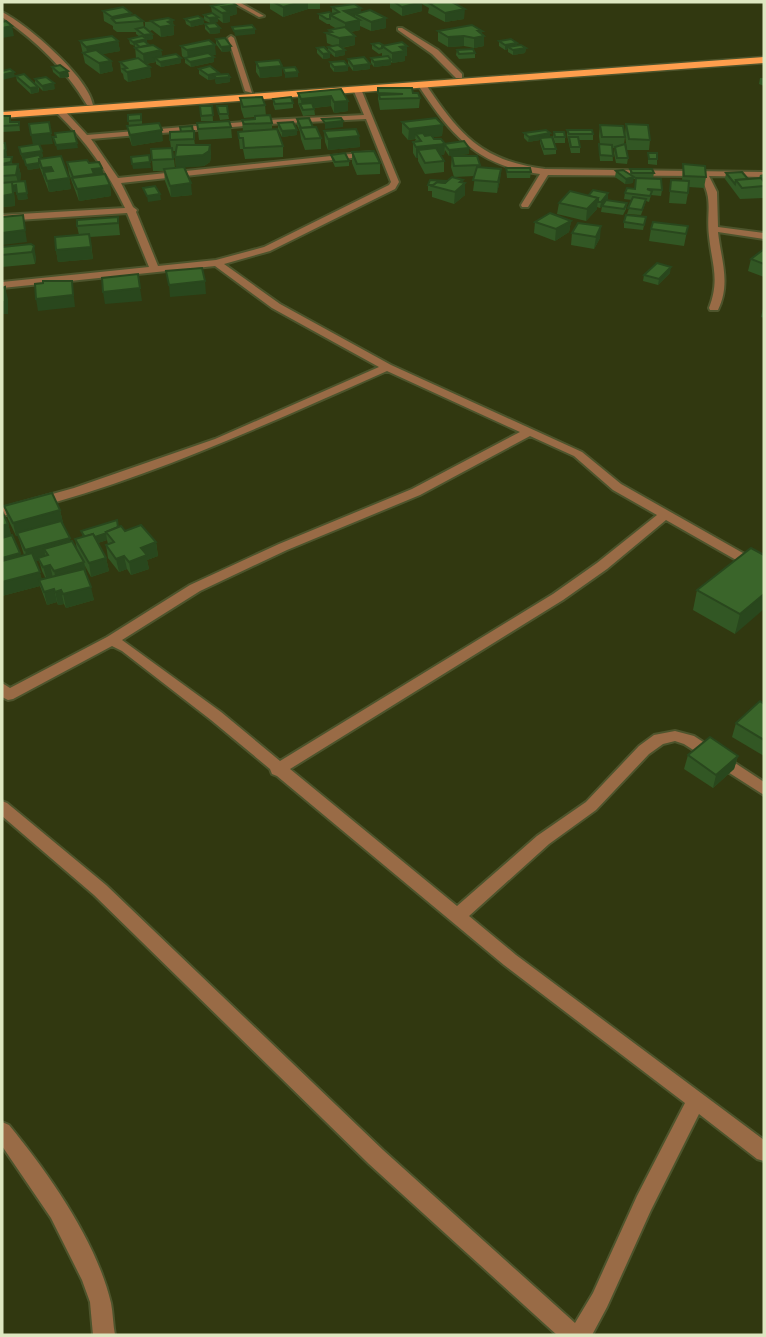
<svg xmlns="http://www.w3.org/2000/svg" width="766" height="1337" viewBox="0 0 766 1337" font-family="Raleway,sans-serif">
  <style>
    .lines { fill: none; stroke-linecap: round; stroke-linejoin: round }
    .street-casing { stroke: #4d542c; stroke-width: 4 }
    .primary-casing { stroke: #4d542c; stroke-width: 3 }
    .street { fill: #996b46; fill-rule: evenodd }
    .primary { fill: #fe9e4d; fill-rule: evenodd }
    .wall { fill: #325724; fill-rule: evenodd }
    .shaded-wall { fill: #29471d }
    .building { fill: #3a652a; stroke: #29471d; stroke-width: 2 }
  </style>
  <rect width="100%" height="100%" fill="#313810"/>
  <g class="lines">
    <g class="street-casing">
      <g id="street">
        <path d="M232 2H239L264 16 259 17Z"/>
        <path d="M2 12C27 24 89 78 93 105H87C65 68 37 42 2 17Z"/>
        <path d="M398 28H402L438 50 462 74V78H456L432 54 398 30Z"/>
        <path d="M231 36 234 38 252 93 245 91 228 38Z"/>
        <path d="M419 83H425C459 134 481 161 545 169L764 172V177L709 176 717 192 718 227 764 233V239L718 232C721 260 731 283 718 310H710L709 308C720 279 712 265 709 236 706 210 714 201 700 176L548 175 528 207H522L521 205 540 174C477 166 451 135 418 85Z"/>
        <path d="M357 87 361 89 399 182 395 189 270 251 224 264 280 304 391 365 582 452 621 484 764 565V574L759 573 666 520 607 569 563 600 290 769 457 906 537 836 586 802 639 746 654 735 675 731 694 736 764 782V795L684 744 675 741 663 744 649 754 596 810 549 844 469 916 516 955 764 1140V1161L757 1159 699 1114 651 1210 607 1307 592 1335H557L369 1164 94 895 2 816V801L7 803 106 885 383 1150 575 1323 593 1293 637 1196 685 1103 504 965 277 776 272 774 270 769 211 720 122 651 112 646 13 699 8 700 2 697V683L10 688 107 637 190 585 279 544 412 489 520 432 387 371C262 426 136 485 2 516V508L74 488 215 439 379 367 272 308 215 266 2 288V282L149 267 127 213 2 221V215L125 208C108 172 86 141 57 113V109H63L87 135 268 120 364 115 353 89ZM366 119 391 182 389 185 264 247 216 260 158 266 136 212 137 210 133 207 121 183 370 156 374 154 370 152 118 178 91 139 268 124ZM530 436 574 456 613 490 657 515 597 563 553 594 280 761 221 712 122 640 200 591 287 550 420 495Z"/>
        <path d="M2 1122 9 1125C49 1174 96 1240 111 1303 113 1313 113 1325 115 1335H93L90 1302 82 1280 51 1218 2 1146Z"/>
      </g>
    </g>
    <g class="primary-casing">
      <path id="primary" d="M764 57V63L2 118V112Z"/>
    </g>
    <use href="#street" class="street"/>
    <use href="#primary" class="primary"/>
  </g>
  <g class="wall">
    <path d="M270 2H320V9H308L283 17 270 9Z"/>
    <path d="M390 2H452L464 19 445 22 428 13 429 8 422 4V11L402 16 390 8Z"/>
    <path d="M236 5 237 14 230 16V22L223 23 218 19V22L210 23 204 20V15L212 13 211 6Z"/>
    <path d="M332 7 361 12 386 28 371 31 360 26V30L351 32 355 36V45L342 48 345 50V55L335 57 329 52 330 58 323 59 317 53V48L328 52V47L334 46 327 43 326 33H329V30L337 29 330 25V24H327L319 19V14H332Z"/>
    <path d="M103 11 132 16 143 21 144 28 152 34 153 39 147 40V44L161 50 162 57 181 58V63L161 67 156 64V62L146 64 150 67 151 77 128 82 124 79 123 74 121 72 120 62 136 58 135 46 130 44 129 39 140 37 136 34V32H117L113 29V26L104 21Z"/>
    <path d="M185 19H203L204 24 191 27 186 24Z"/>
    <path d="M173 20 174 35 161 37 152 30 150 31 145 27V22Z"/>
    <path d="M205 24 220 33 210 34 205 29Z"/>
    <path d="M438 31H482V34L484 36V46L474 48 464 46 448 47 438 41Z"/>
    <path d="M216 39 231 46V51L222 52 216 44Z"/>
    <path d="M80 41H118L120 51 102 54 111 61 113 71 100 74 85 63Z"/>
    <path d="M499 41 517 43V46L526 48 525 53 513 55 508 52V49L505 50 499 46Z"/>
    <path d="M379 43 407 56H405V61L392 63 391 62V65L374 67 371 63V58L383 57 382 56V53L379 54 372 49V44Z"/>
    <path d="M181 46 216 55H212L214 57V62L191 67 185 63V58L182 56Z"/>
    <path d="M457 50 475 53V58L459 59 456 55Z"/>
    <path d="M348 59 370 69 353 71 348 64Z"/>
    <path d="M256 62 282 76 260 78 256 72Z"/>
    <path d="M330 62 348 66V71L334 72 330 67Z"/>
    <path d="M52 67 68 71 69 77 60 78 53 72Z"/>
    <path d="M199 69 219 73V74L230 82 216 84 215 79 208 80 199 74Z"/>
    <path d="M16 76 35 84V79L55 89 43 91 39 87V92L31 94 17 81Z"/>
    <path d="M760 78H764V86L759 84Z"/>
    <path d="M378 88 413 93 420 98 419 108 380 110 378 99Z"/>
    <path d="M341 89 348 101V111L334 113 331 106 314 108 315 115 303 116 298 103V93Z"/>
    <path d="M240 98 265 105 266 116 272 123V130L283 146V157L245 159 243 149H240L238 132H243L242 120 255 119V117L244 118 241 109Z"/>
    <path d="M273 99 293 103V108L275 110 273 104Z"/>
    <path d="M200 106H212L213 121H201Z"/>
    <path d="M217 106 228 114 229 119 220 120Z"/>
    <path d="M128 115 142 119V125L163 141 132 146 129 137 127 126H129Z"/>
    <path d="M2 116 11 122H19L20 131 2 132Z"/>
    <path d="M297 119 313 127 321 138V149L305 150 301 139 300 132 297 125Z"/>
    <path d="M402 122 443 125 442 136 432 137 434 139 469 154 449 156 445 150 444 155H440L444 161V172L425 174 418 161V158H416L413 153V142L415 141 416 139 408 140 402 133Z"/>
    <path d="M197 123 231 127 232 138 199 140Z"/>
    <path d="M278 123 297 135 282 137 278 129Z"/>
    <path d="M626 124 650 140 649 150H627L625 135Z"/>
    <path d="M600 125 625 137 624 144 628 158 627 164 616 163 614 153 615 148H612L613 161H600L599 150 600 144 599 136Z"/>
    <path d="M192 126 195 145H210L211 156 210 162 204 166 184 167 192 195 171 197 165 181 164 171H153L151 149 171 148 170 140 181 132ZM173 151H176L175 157 176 168H175Z"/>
    <path d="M567 130 593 134V140H578L580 147V153H571L567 135Z"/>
    <path d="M324 131 359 136 360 147 328 150 325 142Z"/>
    <path d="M554 132 565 137V143H555L553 137Z"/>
    <path d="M524 133H550V137L556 149V154L544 155 540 143V140L528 142 524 138Z"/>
    <path d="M2 143 7 157 13 164H18L21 175 20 181 28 199 18 200 17 191 14 192 15 206 2 207Z"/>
    <path d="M53 144 40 145 43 157H40L69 178 71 189 49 192 40 168 28 170 24 159 23 160 20 152 19 147 33 145Z"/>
    <path d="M352 152 380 163V174L357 175 352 163Z"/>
    <path d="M648 153 657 159V165L648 164Z"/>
    <path d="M331 155 349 161V166L335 167 332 160Z"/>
    <path d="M452 156 480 165 479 167 501 169 500 180 497 193 473 191 475 176 454 177 451 167Z"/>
    <path d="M67 162 89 163 102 168 103 174 110 185 111 196 79 201 69 174Z"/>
    <path d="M683 164 706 177 704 188 689 187 686 204 669 203 671 180H682Z"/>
    <path d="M506 168 531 172 530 178H507Z"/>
    <path d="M630 169 654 173 653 178 662 190 661 196 651 195 649 202 646 201 641 215 627 214 632 200 624 199 625 193 635 189 636 179H633V183L625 184 615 177 616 171 630 174Z"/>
    <path d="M726 173 748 179 759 178 760 175 764 174V198L740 199 725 179Z"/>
    <path d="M463 183H465V195L454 204 432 197V191H428V185Z"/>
    <path d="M608 193 607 200 627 203 626 209 623 215 601 212 602 206 600 208 597 207V209L586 221 557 214 559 203 588 196Z"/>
    <path d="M118 217 120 235 90 237 93 259 58 262 56 250 79 235 77 226Z"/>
    <path d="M646 217 643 230 624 228V222Z"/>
    <path d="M571 221 569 232 555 241 534 233 535 222Z"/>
    <path d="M688 226 684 246 649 241 651 229Z"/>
    <path d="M572 233 600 238 594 249 571 245Z"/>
    <path d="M31 244 36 258 35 264 2 267V247Z"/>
    <path d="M764 249V277L748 271 751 259Z"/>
    <path d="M670 273 658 285 643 281 644 275Z"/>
    <path d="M764 304V318L761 317Z"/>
    <path d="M4 506 60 510 63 523 70 541 77 549 75 539 83 537 81 531 118 527 125 531 156 542 158 556 147 560 149 569 131 575 127 569 119 572 108 558 106 545 108 544 107 540 98 543 106 558 109 571 91 577 85 566 86 575 94 600 66 608 64 604 58 605 57 602 47 605 40 586 2 596V511L8 524 11 535 21 556 24 555 18 536H16L8 519ZM39 560 42 571 46 579 42 580 36 561Z"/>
    <path d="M764 555 735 634 693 610 697 590Z"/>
    <path d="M764 704V756L732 737 736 723Z"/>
    <path d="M688 755 738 756 734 769 713 788 684 769Z"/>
  </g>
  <g class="shaded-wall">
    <path d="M301 2H308V9L283 17V7Z"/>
    <path d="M422 2V11L402 16V7Z"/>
    <path d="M236 5 237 14 230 16V22L223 23 222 7Z"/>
    <path d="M361 8V17L355 14V19L344 11Z"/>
    <path d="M465 9 464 19 445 22V13Z"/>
    <path d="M131 13 133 22 112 20V17Z"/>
    <path d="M218 17V22L210 23 209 18Z"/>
    <path d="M386 18V28L371 31V22Z"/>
    <path d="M203 19 204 24 191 27 190 22Z"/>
    <path d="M173 20 174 35 161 37 160 27 168 22Z"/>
    <path d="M360 20V30L345 33V23Z"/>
    <path d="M12 26 14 36 2 38V28Z"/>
    <path d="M220 28V33L210 34 209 29Z"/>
    <path d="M255 29V34L235 36 234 31Z"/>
    <path d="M478 31H482V36H484V46L474 48V38Z"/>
    <path d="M152 34 153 39 147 40V44L135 43V46L134 47 133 42 145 39 144 35Z"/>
    <path d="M355 36V45L339 48V38Z"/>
    <path d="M464 36V46L448 47V37Z"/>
    <path d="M118 41 120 51 88 57 86 47Z"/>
    <path d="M517 43V48L508 47V49L505 50V45Z"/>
    <path d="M215 45 216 55 188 60 187 50Z"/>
    <path d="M231 46V51L222 52 221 47Z"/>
    <path d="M407 46V56H405V61L392 63V53L400 47Z"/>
    <path d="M526 48 525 53 513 55V50Z"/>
    <path d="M161 50 163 61 155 58 156 62 144 64 143 54Z"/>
    <path d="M345 50V55L335 57V52Z"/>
    <path d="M330 53V58L323 59V54Z"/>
    <path d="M214 57V62L191 67 190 62Z"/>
    <path d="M181 58V63L161 67 160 62Z"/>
    <path d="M391 60V65L374 67V62Z"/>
    <path d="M111 61 113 71 100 74 99 63Z"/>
    <path d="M370 64V69L353 71V66Z"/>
    <path d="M282 66V76L260 78 259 68Z"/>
    <path d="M348 66V71L334 72V67Z"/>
    <path d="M150 67 151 77 128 82 127 72Z"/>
    <path d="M68 71 69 77 60 78 59 73Z"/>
    <path d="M14 72 15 77 2 80V75Z"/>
    <path d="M298 72V77L285 78V73Z"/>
    <path d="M219 73V78L230 77V82L216 84 214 75 215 79 208 80V75Z"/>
    <path d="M54 83 55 89 43 91 42 86Z"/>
    <path d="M38 87 39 92 31 94 30 88Z"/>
    <path d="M331 96V106L302 109 301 99Z"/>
    <path d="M348 101V111L334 113V102Z"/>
    <path d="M343 121V127L325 129V123Z"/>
    <path d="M443 125 442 136 419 139 416 134 415 139 408 140 409 129Z"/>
    <path d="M162 130 163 141 132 146 130 135Z"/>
    <path d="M297 130V135L282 137V131Z"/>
    <path d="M51 133 53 144 33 145 31 135Z"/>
    <path d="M550 133V139L540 138V140L528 142 529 137Z"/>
    <path d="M359 136 360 147 328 150V139Z"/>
    <path d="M5 143 8 162H2V151Z"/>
    <path d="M77 143 78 148 57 150 56 145Z"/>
    <path d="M445 144 444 155 422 157 418 150V158H416V147Z"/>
    <path d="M210 145 211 156 210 162 204 166 176 168 175 157Z"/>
    <path d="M469 148V154L449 156V150Z"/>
    <path d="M42 151 43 157 23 160 21 154Z"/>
    <path d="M150 162 151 168 133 169 132 164Z"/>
    <path d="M39 163 40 168 28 170 26 165Z"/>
    <path d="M18 164 21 175 19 187 16 175Z"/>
    <path d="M51 167 53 178 44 172V179L42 168Z"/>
    <path d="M102 168 104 179 74 184 73 177 92 169Z"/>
    <path d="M501 169 500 180 497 193 498 182Z"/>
    <path d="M634 177 633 183 625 184 626 179Z"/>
    <path d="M69 178 71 189 49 192 47 181Z"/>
    <path d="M463 180V186L465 183V195L454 204 455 192 460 182Z"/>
    <path d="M25 181 28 199 18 200 17 194Z"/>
    <path d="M191 183 192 195 171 197 170 186Z"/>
    <path d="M16 185 17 191 14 192 15 206 2 207V196L5 187Z"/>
    <path d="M110 185 111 196 79 201 77 189Z"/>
    <path d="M608 193V199L600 208 601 202Z"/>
    <path d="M160 194 161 200 148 202 147 196Z"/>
    <path d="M598 198 597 209 586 221 587 209Z"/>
    <path d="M23 215 27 242 2 245V233Z"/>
    <path d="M571 221 569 232 555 241 556 229Z"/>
    <path d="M601 226 600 238 594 249 596 237Z"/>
    <path d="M89 234 93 259 58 262 56 250Z"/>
    <path d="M34 246 36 258 35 264 32 252Z"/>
    <path d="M671 267 670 273 658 285 659 279Z"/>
    <path d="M72 281 75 307 38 311 36 299Z"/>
    <path d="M205 281 206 294 170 297 169 285Z"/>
    <path d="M5 287 8 299V314H2V302Z"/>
    <path d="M140 288 142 301 105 304 103 292Z"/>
    <path d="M60 510 63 523 16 536 13 523Z"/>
    <path d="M8 524 12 537 2 540V526Z"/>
    <path d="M106 533 107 540 88 546 87 540Z"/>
    <path d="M70 538 72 551 48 555 44 549 46 558H38L39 560 28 564 25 550Z"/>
    <path d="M156 542 158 556 147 560 149 569 131 575 129 562 141 548Z"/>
    <path d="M20 553 24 566 2 572V558Z"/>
    <path d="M124 556 127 569 119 572 116 559Z"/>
    <path d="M106 558 109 571 91 577 89 563Z"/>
    <path d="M84 562 87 575 57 584 54 571Z"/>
    <path d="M50 565 53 578 47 580 43 567Z"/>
    <path d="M40 572 43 585 39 580 40 586 2 596V582Z"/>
    <path d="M91 587 94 600 66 608 63 594Z"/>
    <path d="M54 589 57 602 47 605 44 592Z"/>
    <path d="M61 590 64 604 58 605 55 592Z"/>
    <path d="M764 594V609L735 634 740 614Z"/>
    <path d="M738 756 734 769 713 788 716 775Z"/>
  </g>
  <g class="building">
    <path d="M232 2 236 5 222 7 229 12 222 13 211 6Z"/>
    <path d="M273 2H301L283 7Z"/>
    <path d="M394 2H422L402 7Z"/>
    <path d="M436 2H452L465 9 445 13 429 3Z"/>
    <path d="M354 4 361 8 344 11 360 20 345 23 330 15 339 12 332 7Z"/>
    <path d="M123 7 131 13 112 17 103 11Z"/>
    <path d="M370 10 386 18 371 22 355 14Z"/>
    <path d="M329 12 333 14 330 15V19H327L319 14Z"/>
    <path d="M212 13 218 17 209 18 204 15Z"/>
    <path d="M135 15 143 21 116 23 112 19Z"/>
    <path d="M198 16 203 19 190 22 185 19Z"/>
    <path d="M168 18 173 20 168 22 173 25 160 27 151 21Z"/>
    <path d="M6 21 12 26 2 28V22Z"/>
    <path d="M215 23 220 28 209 29 205 24Z"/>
    <path d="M252 25 255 29 234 31 232 27Z"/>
    <path d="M472 25 482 31H478L484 36 474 38 464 36 448 37 438 31Z"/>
    <path d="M144 27 152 34 144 35 136 29Z"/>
    <path d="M345 27 355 36 339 38 326 33 332 32 329 30Z"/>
    <path d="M112 36 118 41 86 47 80 41Z"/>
    <path d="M142 36 147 39 133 42 129 39Z"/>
    <path d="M225 38 231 46 221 47 216 39Z"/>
    <path d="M511 39 517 43 505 45 499 41Z"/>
    <path d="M209 40 215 45 187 50 181 46Z"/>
    <path d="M144 41 149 45 140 47 135 43Z"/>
    <path d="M402 42 407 46 400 47 405 51 392 53 382 46Z"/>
    <path d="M379 43 383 45 382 46V48L379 49 372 44Z"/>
    <path d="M153 45 161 50 143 54 135 48Z"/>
    <path d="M338 45 345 50 335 52 328 47Z"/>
    <path d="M521 45 526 48 513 50 508 47Z"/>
    <path d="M324 47 330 53 323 54 317 48Z"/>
    <path d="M473 49 475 53 459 54 457 50Z"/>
    <path d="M96 50 111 61 99 63 83 53Z"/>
    <path d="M208 53 214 57 190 62 185 58Z"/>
    <path d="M176 54 181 58 160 62 155 58Z"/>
    <path d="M388 56 391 60 374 62 371 58Z"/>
    <path d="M364 57 370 64 353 66 348 59Z"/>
    <path d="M138 58 150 67 127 72 123 69 127 68 120 62Z"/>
    <path d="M279 60 282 66 259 68 256 62Z"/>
    <path d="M344 61 348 66 334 67 330 62Z"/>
    <path d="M60 65 68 71 59 73 52 67Z"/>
    <path d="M210 66 219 73 208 75 199 69Z"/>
    <path d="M295 67 298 72 285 73 283 68Z"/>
    <path d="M10 69 14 72 2 75V71Z"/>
    <path d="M24 74 38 87 30 88 16 76Z"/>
    <path d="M228 74 230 77 216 78 214 75Z"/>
    <path d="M46 77 54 83 42 86 35 79Z"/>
    <path d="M378 88H412L413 93H418L420 98 380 99 379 95 403 94 378 93Z"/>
    <path d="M341 89 348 101 334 102 331 96 301 99 298 93Z"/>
    <path d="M262 97 265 105 243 107 240 98Z"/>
    <path d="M291 97 293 103 275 104 273 99Z"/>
    <path d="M312 103 314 109 303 110 300 104Z"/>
    <path d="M200 106H212L213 115 201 116Z"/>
    <path d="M217 106H227L228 114H219Z"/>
    <path d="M141 114V120L128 121V115Z"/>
    <path d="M270 115 272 123 244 124 242 120 255 119V116Z"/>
    <path d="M2 116H10V122H19V125L2 126Z"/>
    <path d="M309 118 313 127 301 128 297 119Z"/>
    <path d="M341 118 343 121 325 123 322 119Z"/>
    <path d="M436 118 443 125 409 129 402 122Z"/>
    <path d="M229 121 231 127 198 129 197 123Z"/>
    <path d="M49 122 51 133 31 135 29 124Z"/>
    <path d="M293 122 297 130 282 131 278 123Z"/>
    <path d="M159 123 162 130 130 135 127 126Z"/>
    <path d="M626 124 648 125 650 140 629 139Z"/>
    <path d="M600 125 623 126 625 137H602Z"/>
    <path d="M192 126 193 131 181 132 180 127Z"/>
    <path d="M316 127 321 138 305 139 300 128Z"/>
    <path d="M277 129 283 146 244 148 243 138H239L238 132Z"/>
    <path d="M356 129 359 136 328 139 324 131Z"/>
    <path d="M546 130 550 133 529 137 524 133Z"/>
    <path d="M567 130H592L593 134H569Z"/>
    <path d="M74 131 77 143 56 145 53 137H56L55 133Z"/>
    <path d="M194 131V139L170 140V132Z"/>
    <path d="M554 132H564L565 137H555Z"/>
    <path d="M423 133 425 136 431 135 434 139H441L445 144 416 147 413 142 421 141 416 134Z"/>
    <path d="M552 137 556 149H544L540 138Z"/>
    <path d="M569 137H578L580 147H571Z"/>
    <path d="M464 141 469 148 449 150 444 144Z"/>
    <path d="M2 143H5L6 150 2 151Z"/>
    <path d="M39 144 42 151 21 154 19 147Z"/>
    <path d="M599 144 612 145 613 156 600 155Z"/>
    <path d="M625 144 628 158H617L615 147Z"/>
    <path d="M177 145H210L209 151 203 155 175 157Z"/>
    <path d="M172 148 173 159 152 160 151 149Z"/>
    <path d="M436 148 444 161 425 163 418 150Z"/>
    <path d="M374 151 380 163 357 164 352 152Z"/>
    <path d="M345 153 349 161 335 162 331 155Z"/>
    <path d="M648 153H657V159H649Z"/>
    <path d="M39 155 41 158 39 159V163L26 165 24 158Z"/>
    <path d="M149 155 150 162 132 164 131 157Z"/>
    <path d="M61 156 69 178 47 181 44 172 53 171 51 167 42 168 39 159Z"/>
    <path d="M452 156H477L480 165 454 166Z"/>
    <path d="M2 157H12L11 162 2 164Z"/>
    <path d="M87 160 89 163 99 162 102 168 92 169 94 174 73 177 67 162Z"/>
    <path d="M18 164 16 175 2 176V165Z"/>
    <path d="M683 164 705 166 706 177 684 176Z"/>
    <path d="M184 167 191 183 170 186 164 169Z"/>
    <path d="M477 167 501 169 498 182 473 180Z"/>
    <path d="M506 168H530L531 172H507Z"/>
    <path d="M630 169H652L654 173H632Z"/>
    <path d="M623 170 634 177 626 179 616 171Z"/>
    <path d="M742 172 748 179 736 180 735 184 726 173Z"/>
    <path d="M105 174 110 185 77 189 72 178Z"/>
    <path d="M452 177 463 180 460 182 465 183 455 192 432 186 437 182 445 183Z"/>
    <path d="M636 178 661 179 662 190 647 189 652 191 650 196 625 193 627 188 635 189Z"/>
    <path d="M761 178 764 182V186L742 188 736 180Z"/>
    <path d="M430 180 446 181 445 183 437 182 433 185H428Z"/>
    <path d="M671 180 689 181 688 193 670 191Z"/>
    <path d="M25 181 27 193 17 194 16 185 12 186V182Z"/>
    <path d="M12 182 13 194 2 196V183Z"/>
    <path d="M155 186 160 194 147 196 143 188Z"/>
    <path d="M593 190 608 193 601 202H598V198L588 196Z"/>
    <path d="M570 191 598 198 587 209 559 203Z"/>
    <path d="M633 197 646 199 642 210 628 208Z"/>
    <path d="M606 200 627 203 624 209 602 206Z"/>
    <path d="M550 213 571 221 556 229 535 222Z"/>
    <path d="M23 215 25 230 2 233V217Z"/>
    <path d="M626 215 646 217 644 225 624 222Z"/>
    <path d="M118 217V223L77 226V220Z"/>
    <path d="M653 222 688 226 686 234 651 229Z"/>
    <path d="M578 223 601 226 596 237 572 233Z"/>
    <path d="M89 234 91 247 56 250 55 237Z"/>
    <path d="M31 244 34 246 32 252 2 255V247Z"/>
    <path d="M764 249V264L751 259Z"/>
    <path d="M657 263 671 267 659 279 644 275Z"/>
    <path d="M202 268 205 281 169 285 166 271Z"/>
    <path d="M138 274 140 288 103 292 102 278Z"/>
    <path d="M43 281H72L73 295 36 299 35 284 43 283Z"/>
    <path d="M5 287V302H2V288Z"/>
    <path d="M52 493 60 510 13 523 4 506Z"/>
    <path d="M2 511 8 524 2 526Z"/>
    <path d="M117 520 118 527 106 532 107 533 95 537 93 534 85 537 81 531Z"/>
    <path d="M61 521 70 538 25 550 17 533Z"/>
    <path d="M141 525 156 542 141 548 147 555 129 562 124 556 116 559 106 545 114 542 106 532 121 526 125 531Z"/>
    <path d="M93 534 106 558 89 563 75 539Z"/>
    <path d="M12 535 20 553 2 558V538Z"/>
    <path d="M72 541 84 562 54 571 50 565 43 567 38 558 48 555 44 549Z"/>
    <path d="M751 548 764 555V594L740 614 697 590Z"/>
    <path d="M32 553 40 572 2 582V561Z"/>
    <path d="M84 569 91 587 63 594 61 590 55 592 54 589 44 592 39 580Z"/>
    <path d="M760 701 764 704V740L736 723Z"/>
    <path d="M710 737 738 756 716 775 688 755Z"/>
  </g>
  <rect width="766" height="1337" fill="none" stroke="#dee7c1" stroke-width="7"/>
</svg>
